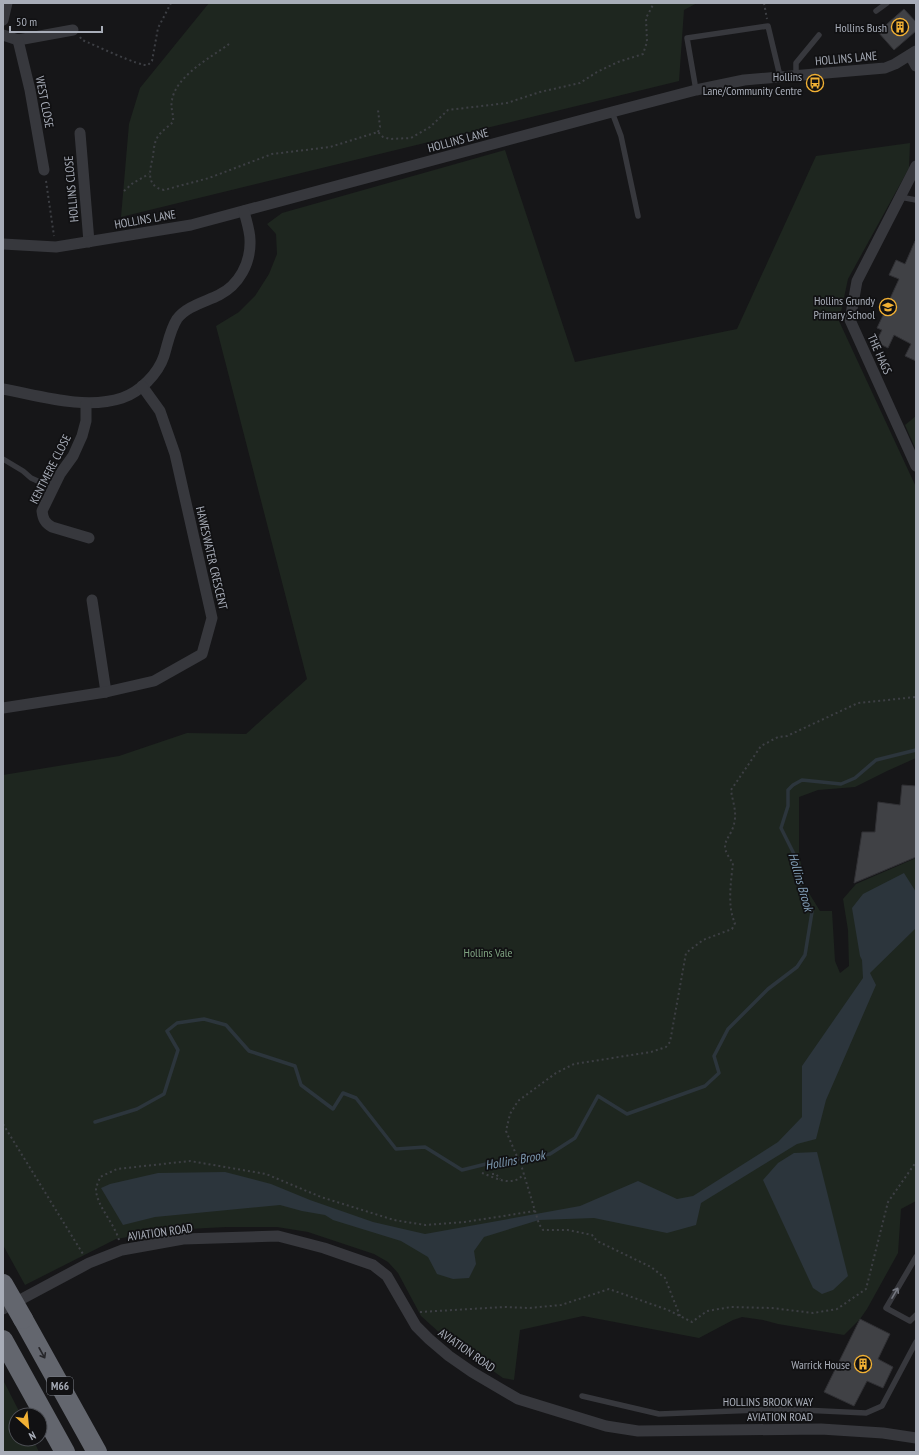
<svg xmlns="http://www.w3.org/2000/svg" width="919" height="1455" viewBox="0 0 919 1455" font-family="'PT Sans Narrow',sans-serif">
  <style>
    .green { fill: #1e261f }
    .water { fill: #2c353c }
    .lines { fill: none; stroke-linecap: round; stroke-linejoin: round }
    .stream { stroke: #2c353c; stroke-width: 3.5 }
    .building { fill: #404145; stroke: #303034 }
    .path { stroke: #3d3f44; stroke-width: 2; stroke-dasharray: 2 3; stroke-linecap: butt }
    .lane { stroke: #37383d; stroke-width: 5.5 }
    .street { stroke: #37383d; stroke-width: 11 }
    .highway { stroke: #63666e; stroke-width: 20 }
    .highway-bridge { stroke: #63666e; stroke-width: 20 }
    .oneway { stroke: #757881 }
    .oneway2 { stroke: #26262a }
    .labels { text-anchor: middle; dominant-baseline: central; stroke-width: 3.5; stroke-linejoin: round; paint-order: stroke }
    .shield { fill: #111113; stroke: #7b7e86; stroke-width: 1 }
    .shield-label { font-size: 11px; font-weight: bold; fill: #a8adb8 }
    .poi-label { font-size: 12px; fill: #a8adb8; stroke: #111113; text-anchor: end }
    .street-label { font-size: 12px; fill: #a8adb8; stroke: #111113 }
    .park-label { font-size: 12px; fill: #7fa381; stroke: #111113 }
    .water-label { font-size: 13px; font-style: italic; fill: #7f9bb3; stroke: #111113 }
  </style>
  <rect width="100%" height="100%" fill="#161618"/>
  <g class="green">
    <path d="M209 3H697L684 10 679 81 121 217 129 124 140 88Z"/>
    <path d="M910 143 909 168 848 279 839 321 916 487V758L887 771 855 787 818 790 799 797V851L804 885 820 911H832L835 961 840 973 849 966 848 930 843 899 856 884 916 858V1201L901 1209 898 1253 867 1309 860 1319 844 1335 778 1324 763 1320 742 1317 733 1320 699 1338 583 1316 520 1330 514 1380 503 1378 441 1334 421 1316 398 1273 388 1262 374 1254 308 1232 277 1227H226L170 1230 116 1239 25 1285 3 1245V775L119 756 187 733 246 734 307 679 216 326 239 312 255 296 269 274 277 254 276 234 267 224 282 213 505 150 575 362 737 329 816 156Z"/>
    <path d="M916 416V450L905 425Z"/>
    <path d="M3 1380 21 1415H16V1439H33L39 1452H3Z"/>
  </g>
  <g class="water">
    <path d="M904 873 916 892V928L870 973 876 985 826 1100 816 1139 797 1144 701 1203 696 1225 667 1233 594 1218 539 1220 484 1237 474 1251 476 1264 469 1278 453 1279 437 1274 428 1257 401 1241 333 1220 325 1215 302 1211 280 1205 155 1217 123 1225 101 1188 110 1184 158 1173 225 1172 271 1184 310 1200 373 1222 425 1234 580 1206 638 1181 677 1199 693 1196 778 1142 802 1117V1066L863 978 862 960 860 956 852 908 863 894Z"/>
    <path d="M817 1152 848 1276 833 1290 822 1294 813 1288 763 1180 778 1163 794 1153Z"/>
  </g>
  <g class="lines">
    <path class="stream" d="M95 1122 137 1109 164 1094 178 1050 167 1031 177 1023 204 1019 226 1025 249 1051 295 1066 301 1085 333 1109 343 1093 356 1098 396 1149 425 1147 462 1170 486 1164 550 1154 575 1138 598 1096 627 1114 705 1086 719 1073 714 1056 728 1029 768 989 797 967 805 955 812 912 799 885 798 862 781 828 788 806V790L793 785 802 780 841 784 855 778 876 760 916 750"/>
  </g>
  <g class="building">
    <path d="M904 9 916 22V31L894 50 878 32Z"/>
    <path d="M915 241H916V361L905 356 911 344 894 335 888 348 876 342 882 330 877 328 885 311 890 313 894 306 888 303 899 279 889 275 896 260 905 264Z"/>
    <path d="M902 785 916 786V857L854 883 862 832H875L878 802 900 805Z"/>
    <path d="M860 1319 890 1334 878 1359 893 1367 883 1388 867 1381 854 1406 824 1392Z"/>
  </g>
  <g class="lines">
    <g class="path">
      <path d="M764 3 767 19"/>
      <path d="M80 37 82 40C93 44 140 67 148 65L152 61 158 28 171 3"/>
      <path d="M229 44C210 58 176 76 172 100 170 108 174 114 173 122 169 126 163 130 159 135 154 141 154 149 153 156 150 170 145 186 164 190L209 178 272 154 330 147 378 132 383 137 390 139 411 138 430 127 448 110 507 103 540 92 580 83 597 72 618 62 643 54 647 42 646 18 654 3"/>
      <path d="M378 132 380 127 378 110"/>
      <path d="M46 181 54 236"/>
      <path d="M124 191 133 183 149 174"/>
      <path d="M3 1124 83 1254"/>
      <path d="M482 1173C496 1178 512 1188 524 1174"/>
      <path d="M492 1174H496L500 1179"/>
      <path d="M119 1240C114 1223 97 1206 96 1190 96 1186 99 1181 100 1177L117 1169 190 1161 266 1174 321 1197 394 1220 425 1225 465 1222 535 1211"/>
      <path d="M420 1312 504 1307 530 1308 561 1305 609 1289 668 1310 692 1322 707 1311 731 1307 772 1308 813 1313 837 1309 866 1289 888 1202 916 1162"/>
      <path d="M680 1316 665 1278 651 1267 597 1241 592 1235 568 1230H543L539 1224 522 1168 506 1131 510 1114 518 1101 556 1073 574 1064 651 1052 666 1047 670 1042 686 953 703 940 732 929 735 923C727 907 731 881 733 863 715 840 733 841 735 818 736 809 732 799 731 790L761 746 778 737 787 736 858 703 916 697"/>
    </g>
    <g class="lane">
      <path d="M876 11 887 3"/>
      <path d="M796 75V63L819 35"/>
      <path d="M696 90 687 38 768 26 780 76"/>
      <path d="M612 112 621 136 638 216"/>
      <path d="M900 197 916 200"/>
      <path d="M3 459 23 471 31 478 53 488"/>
      <path d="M916 1257 886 1308 910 1321 916 1315"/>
      <path d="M582 1396 659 1414 781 1409 866 1413 882 1406 916 1342"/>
    </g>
    <g class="street">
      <path d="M3 20 7 3"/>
      <path d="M3 35 18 40 73 30"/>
      <path d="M18 40 30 90 44 170"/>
      <path d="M910 55 916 66"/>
      <path d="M80 133 89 242"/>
      <path d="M916 166 857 281 850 320 916 466"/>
      <path d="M3 244 56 247 191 225 612 112 696 90 744 80 885 68 895 64 916 51"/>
      <path d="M3 389C41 396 85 410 122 398 140 392 158 374 164 356 168 343 170 330 177 319 187 306 205 302 219 295 239 285 251 263 250 240 250 231 246 220 244 211"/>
      <path d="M86 404V421L82 436 73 456 60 474 42 511C43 519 45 523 52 527L89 538"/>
      <path d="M92 600 106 692"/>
      <path d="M3 708 106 692 154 681 202 654 212 618 175 454 160 411 142 386"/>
      <path d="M3 1309 89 1263 122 1250 183 1239 278 1236 324 1248 373 1265 387 1276 416 1326 429 1339 449 1356 472 1372 518 1399 606 1426 638 1431 821 1429 883 1433 916 1438"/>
    </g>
    <g class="highway">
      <path d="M23 1319 97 1452"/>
      <path d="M3 1340 65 1452"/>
    </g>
    <path class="highway-bridge" d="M3 1284 23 1319"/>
  </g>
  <defs><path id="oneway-shaft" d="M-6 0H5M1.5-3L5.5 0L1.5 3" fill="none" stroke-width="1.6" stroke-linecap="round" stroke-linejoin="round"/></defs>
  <use class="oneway" href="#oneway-shaft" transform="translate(895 1293) rotate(-60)"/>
  <use class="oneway2" href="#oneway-shaft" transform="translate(42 1353) rotate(61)"/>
  <defs>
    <g id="building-ring" transform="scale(0.9)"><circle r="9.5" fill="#111113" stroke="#f2b134" stroke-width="1.5"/><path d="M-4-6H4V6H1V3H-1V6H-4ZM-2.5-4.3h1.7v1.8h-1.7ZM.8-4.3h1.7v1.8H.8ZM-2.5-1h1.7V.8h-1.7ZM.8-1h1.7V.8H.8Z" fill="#f2b134"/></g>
    <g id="bus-ring" transform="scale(0.9)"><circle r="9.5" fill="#111113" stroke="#f2b134" stroke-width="1.5"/><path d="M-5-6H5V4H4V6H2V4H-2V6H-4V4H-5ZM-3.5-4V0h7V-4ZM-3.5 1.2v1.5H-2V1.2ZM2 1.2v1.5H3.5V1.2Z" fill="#f2b134"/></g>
    <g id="school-ring" transform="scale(0.9)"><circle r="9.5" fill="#111113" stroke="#f2b134" stroke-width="1.5"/><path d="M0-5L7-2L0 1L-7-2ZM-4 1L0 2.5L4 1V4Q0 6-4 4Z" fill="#f2b134"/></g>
  </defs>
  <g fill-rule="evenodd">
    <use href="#building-ring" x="900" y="27"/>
    <use href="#bus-ring" x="815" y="83"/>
    <use href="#school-ring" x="888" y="307"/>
    <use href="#building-ring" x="863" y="1364"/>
  </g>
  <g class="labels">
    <rect class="shield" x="47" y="1377" width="26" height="18" rx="3"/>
    <g class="shield-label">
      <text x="60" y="1386">M66</text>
    </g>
    <g class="poi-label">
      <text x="887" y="27">Hollins Bush</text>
      <text x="802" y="76">Hollins<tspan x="802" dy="14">Lane/Community Centre</tspan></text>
      <text x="875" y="300">Hollins Grundy<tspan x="875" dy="14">Primary School</tspan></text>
      <text x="850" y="1364">Warrick House</text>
    </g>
    <g class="street-label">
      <text transform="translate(846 58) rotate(-5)">HOLLINS LANE</text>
      <text transform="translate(45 102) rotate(79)">WEST CLOSE</text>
      <text transform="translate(458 140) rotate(-15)">HOLLINS LANE</text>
      <text transform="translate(71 189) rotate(-95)">HOLLINS CLOSE</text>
      <text transform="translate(145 219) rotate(-10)">HOLLINS LANE</text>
      <text transform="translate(880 354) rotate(66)">THE HAGS</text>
      <text transform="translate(50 469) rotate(-63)">KENTMERE CLOSE</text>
      <text transform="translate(212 558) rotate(77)">HAWESWATER CRESCENT</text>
      <text transform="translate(160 1232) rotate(-8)">AVIATION ROAD</text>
      <text transform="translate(467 1350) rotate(35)">AVIATION ROAD</text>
      <text x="768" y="1401">HOLLINS BROOK WAY</text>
      <text x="780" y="1416">AVIATION ROAD</text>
    </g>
    <g class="park-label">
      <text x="488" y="952">Hollins Vale</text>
    </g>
    <g class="water-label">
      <text transform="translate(801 882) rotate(74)">Hollins Brook</text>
      <text transform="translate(515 1160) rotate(-10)">Hollins Brook</text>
    </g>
  </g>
  <rect width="919" height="1455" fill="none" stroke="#a8adb8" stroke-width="8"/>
  <g transform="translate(28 1427) rotate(153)"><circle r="19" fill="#111113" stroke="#4d4f55"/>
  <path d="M0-3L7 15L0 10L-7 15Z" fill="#f2b134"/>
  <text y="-6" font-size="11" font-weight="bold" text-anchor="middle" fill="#a8adb8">N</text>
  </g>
  <path d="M10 26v6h92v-6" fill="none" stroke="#a8adb8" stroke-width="2"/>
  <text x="16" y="26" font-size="12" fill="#a8adb8" stroke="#111113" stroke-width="3" paint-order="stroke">50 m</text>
</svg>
